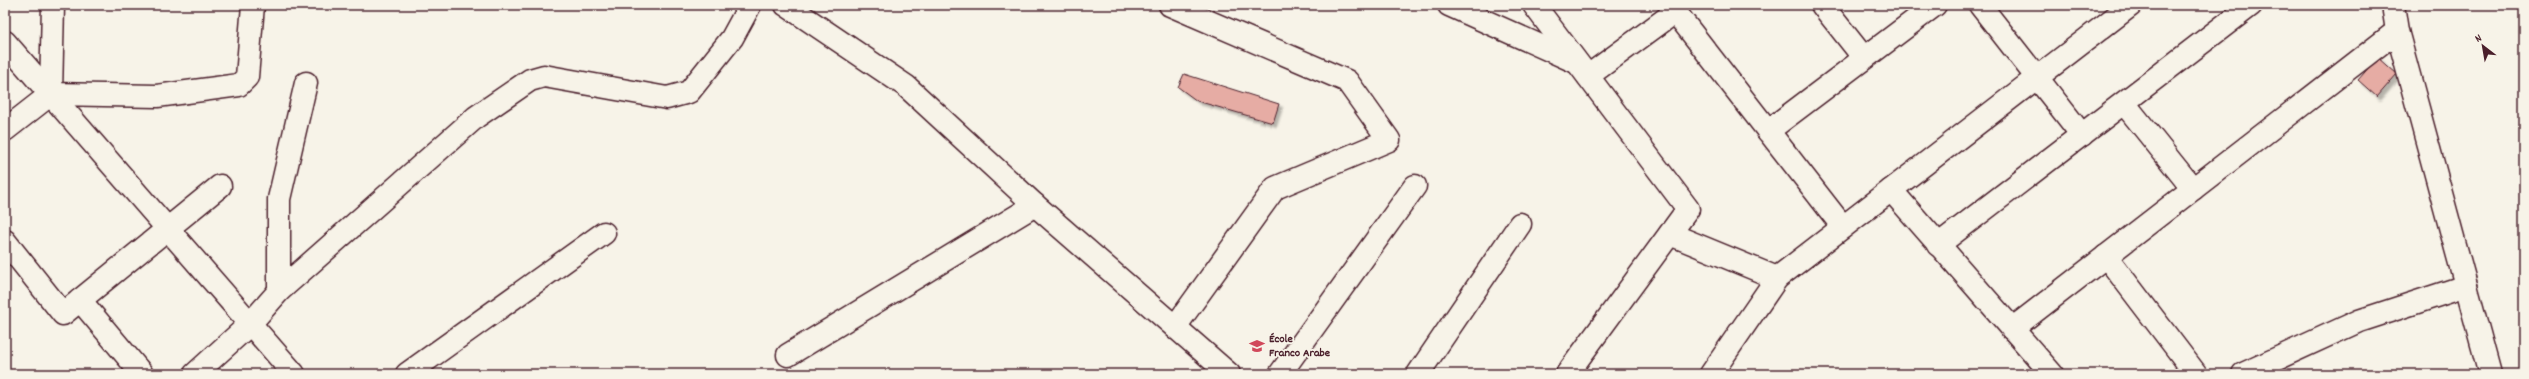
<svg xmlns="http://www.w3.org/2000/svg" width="2529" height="379" viewBox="0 0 2529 379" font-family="Dekko,sans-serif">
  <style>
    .building { fill: #e6aca4; stroke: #4a1f2b; filter: url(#shadow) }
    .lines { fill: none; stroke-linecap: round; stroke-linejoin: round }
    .street-casing { stroke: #4a1f2b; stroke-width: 25 }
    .street { stroke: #f7f3e8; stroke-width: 22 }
    .labels { text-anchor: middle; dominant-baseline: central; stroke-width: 3.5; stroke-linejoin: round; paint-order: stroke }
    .poi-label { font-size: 12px; font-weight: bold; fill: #4a1f2b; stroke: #f7f3e8; text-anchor: start }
  </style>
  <defs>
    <filter id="shadow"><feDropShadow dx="3.5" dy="3.5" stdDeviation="1" flood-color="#0004"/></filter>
  </defs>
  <rect width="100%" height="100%" fill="#f7f3e8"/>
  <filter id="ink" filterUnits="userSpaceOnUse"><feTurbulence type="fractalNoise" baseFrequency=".025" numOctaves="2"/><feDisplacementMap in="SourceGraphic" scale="8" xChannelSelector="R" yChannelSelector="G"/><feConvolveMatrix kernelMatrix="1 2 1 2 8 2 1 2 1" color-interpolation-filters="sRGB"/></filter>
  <g filter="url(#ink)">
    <g class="building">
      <path d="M2378 57 2397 74 2377 97 2358 80Z"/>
      <path d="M1184 74 1279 104 1273 123 1197 101 1178 87Z"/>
    </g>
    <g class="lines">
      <g class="street-casing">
        <g id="street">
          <path d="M786 5 906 86 1035 205 1229 374"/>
          <path d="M1170 5 1347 81 1389 140 1275 188 1175 327"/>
          <path d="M1449 5 1576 62"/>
          <path d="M1534 5 1688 209 1567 374"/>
          <path d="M1670 5 1843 227"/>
          <path d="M1822 5 1864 58"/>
          <path d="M1980 5 2082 135"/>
          <path d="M2393 5 2397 31 2490 374"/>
          <path d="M5 42 294 374"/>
          <path d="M1588 76 1675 12"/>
          <path d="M51 94 53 5"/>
          <path d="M2124 103 2193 189"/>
          <path d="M5 130 51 94 157 96 239 85 247 77 253 5"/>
          <path d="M1768 131 1935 5"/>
          <path d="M1891 190 2052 374"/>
          <path d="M1670 234 1777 278"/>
          <path d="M5 241 63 314 220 186"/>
          <path d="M1938 245 2251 5"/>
          <path d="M2106 256 2196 374"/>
          <path d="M279 291V199L306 83"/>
          <path d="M80 300 142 374"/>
          <path d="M2012 329 2397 31"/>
          <path d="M788 355 1035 205"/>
          <path d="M195 374 250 324 279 291 476 117 530 80 544 76 667 98 689 92 732 38 750 5"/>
          <path d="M407 374 604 233"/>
          <path d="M1280 374 1415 186"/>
          <path d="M1418 374 1520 224"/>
          <path d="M1711 374 1777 278 2131 5"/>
          <path d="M2243 374 2359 321 2466 286"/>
        </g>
      </g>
      <use href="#street" class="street"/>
    </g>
  </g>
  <defs>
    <g id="school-bare" transform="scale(1.2)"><path d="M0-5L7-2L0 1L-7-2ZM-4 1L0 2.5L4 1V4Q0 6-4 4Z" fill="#d1495b" stroke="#f7f3e8" stroke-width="2.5" paint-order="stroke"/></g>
  </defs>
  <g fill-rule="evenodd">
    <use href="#school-bare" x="1257" y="346"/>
  </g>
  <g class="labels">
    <g class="poi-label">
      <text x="1269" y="339">École<tspan x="1269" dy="14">Franco Arabe</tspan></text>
    </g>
  </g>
  <rect width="2529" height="379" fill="none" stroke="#f7f3e8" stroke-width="20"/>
  <rect x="10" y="10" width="2509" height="359" fill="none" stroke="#4a1f2b" stroke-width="1.5" filter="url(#ink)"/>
  <g transform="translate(2483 46) rotate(329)" stroke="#f7f3e8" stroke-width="3" paint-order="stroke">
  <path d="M0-3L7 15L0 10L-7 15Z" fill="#4a1f2b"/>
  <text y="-6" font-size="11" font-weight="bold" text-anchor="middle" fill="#4a1f2b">N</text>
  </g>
</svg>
